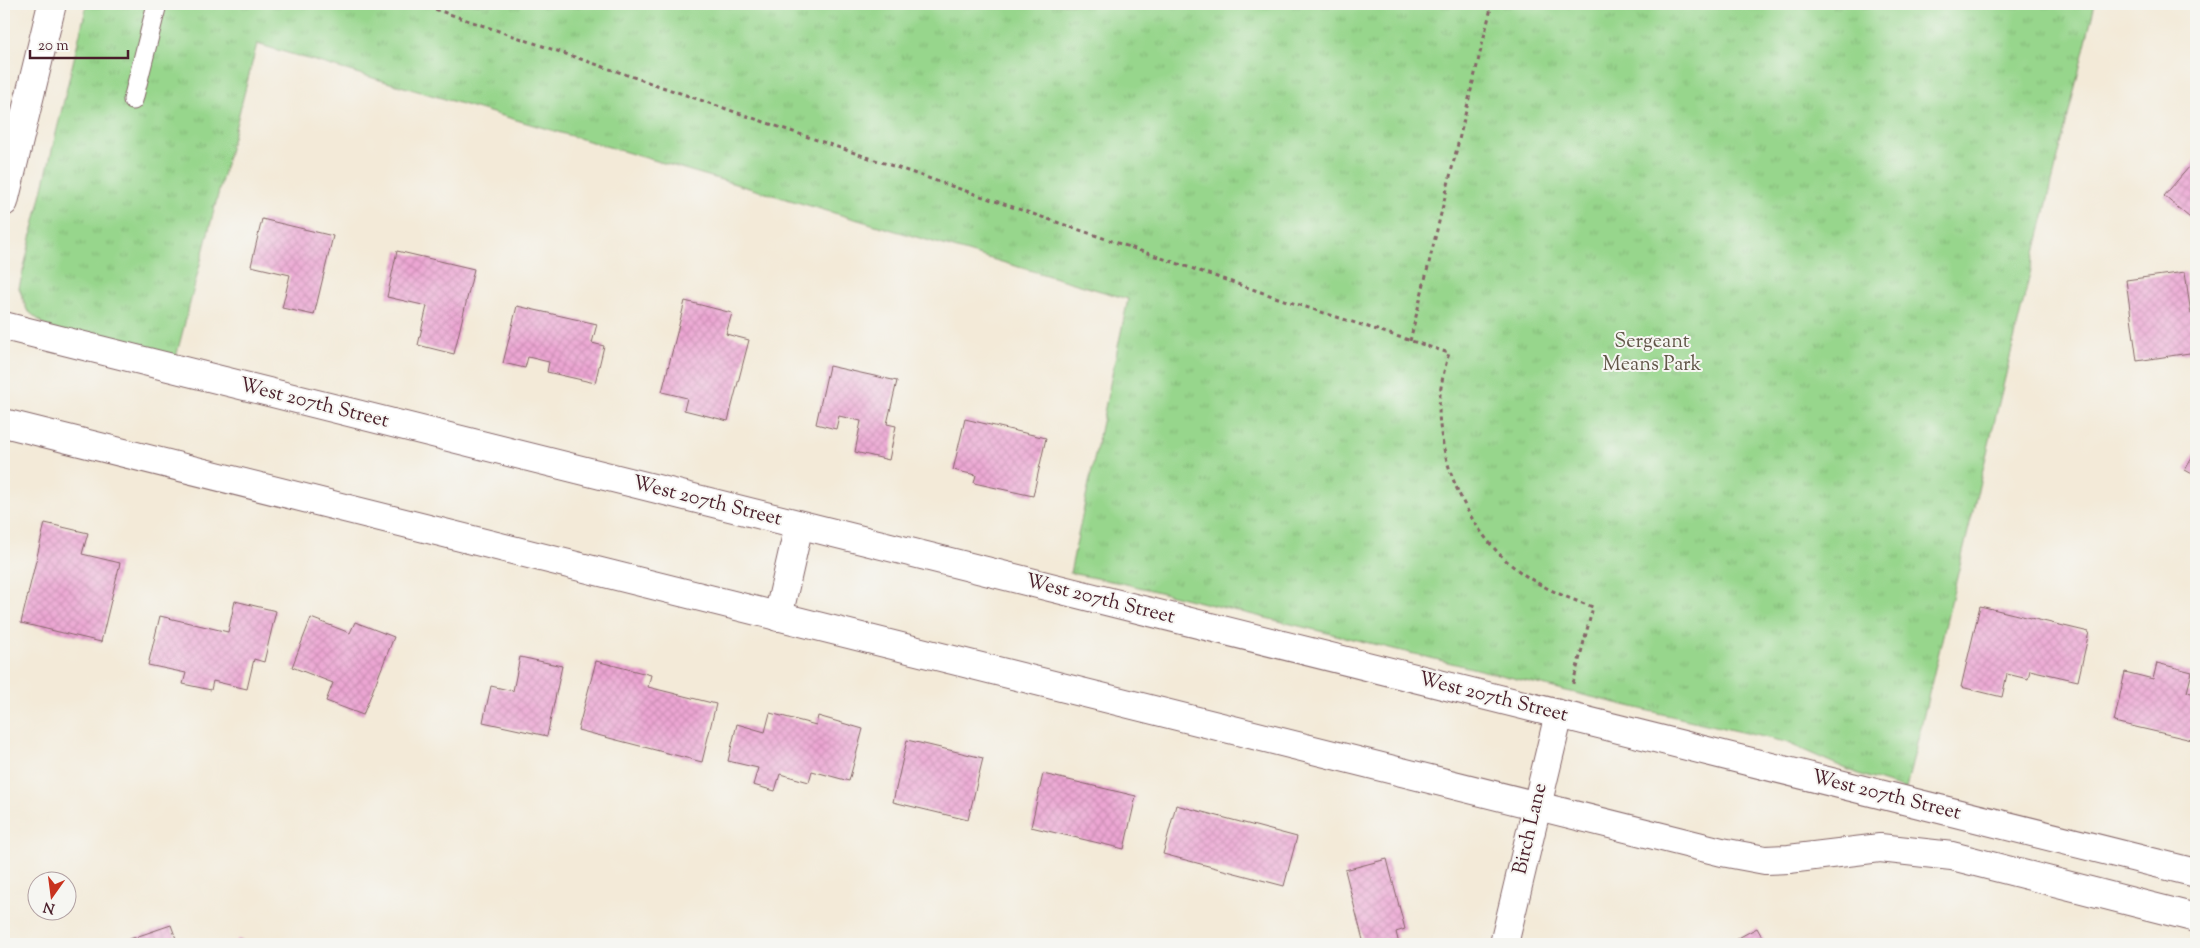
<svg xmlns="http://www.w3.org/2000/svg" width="2200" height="948" viewBox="0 0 2200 948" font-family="'Sorts Mill Goudy',serif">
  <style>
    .park { fill: url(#park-tufts); stroke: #707a5c }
    .building { fill: url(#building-cross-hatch) }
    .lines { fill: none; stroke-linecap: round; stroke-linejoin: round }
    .lane-casing { stroke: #856668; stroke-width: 21 }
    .street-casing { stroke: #856668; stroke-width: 30 }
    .secondary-casing { stroke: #856668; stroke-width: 30 }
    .path { stroke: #856668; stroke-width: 3; stroke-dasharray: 4 4; stroke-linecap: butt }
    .lane { stroke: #fff; stroke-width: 19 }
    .street { stroke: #fff; stroke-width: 28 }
    .secondary { stroke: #fff; stroke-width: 28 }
    .labels { text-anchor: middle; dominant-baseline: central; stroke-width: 4; stroke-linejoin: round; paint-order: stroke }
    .park-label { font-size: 20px; fill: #615648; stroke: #f6f6f2 }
    .street-label { font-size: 20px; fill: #4a1f2b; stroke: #f6f6f2 }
  </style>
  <defs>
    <pattern id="park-tufts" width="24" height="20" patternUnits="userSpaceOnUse" patternTransform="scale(1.25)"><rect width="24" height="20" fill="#97d68c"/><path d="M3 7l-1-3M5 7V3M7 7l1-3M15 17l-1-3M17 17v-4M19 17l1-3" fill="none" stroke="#84b779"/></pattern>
    <pattern id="building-cross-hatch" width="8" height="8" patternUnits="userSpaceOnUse" patternTransform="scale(1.25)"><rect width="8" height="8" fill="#eca6d3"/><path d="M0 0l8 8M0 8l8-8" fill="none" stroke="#cc8eb5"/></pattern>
  </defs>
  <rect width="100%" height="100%" fill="#f6f6f2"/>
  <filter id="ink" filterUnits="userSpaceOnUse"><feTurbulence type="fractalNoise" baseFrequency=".02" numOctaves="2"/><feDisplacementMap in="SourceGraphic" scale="10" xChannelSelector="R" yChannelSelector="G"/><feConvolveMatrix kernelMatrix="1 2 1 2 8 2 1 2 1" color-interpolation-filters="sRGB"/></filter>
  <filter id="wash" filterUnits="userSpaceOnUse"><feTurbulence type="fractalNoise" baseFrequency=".0096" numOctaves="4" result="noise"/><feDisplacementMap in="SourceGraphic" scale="20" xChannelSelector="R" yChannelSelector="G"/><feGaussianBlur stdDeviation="1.12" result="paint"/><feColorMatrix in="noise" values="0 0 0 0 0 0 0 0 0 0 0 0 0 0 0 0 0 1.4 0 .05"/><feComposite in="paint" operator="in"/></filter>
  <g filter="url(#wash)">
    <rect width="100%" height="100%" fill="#f3ead8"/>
    <path class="park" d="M87 4H2095L1906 789 1858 774 1785 742 1649 711 1126 584 1070 573 1128 299 257 44 175 361 48 328 27 310 19 288Z"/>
    <g id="blocks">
      <g class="building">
        <path d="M2196 159V223L2164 196Z"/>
        <path d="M262 219 333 236 314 315 282 308 290 275 251 266Z"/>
        <path d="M397 251 474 269 454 354 418 345 427 306 387 297Z"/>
        <path d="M2185 272 2191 314H2196V352L2137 361 2126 280Z"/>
        <path d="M685 301 732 313 726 334 749 340 728 421 684 410 687 398 662 392Z"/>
        <path d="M517 306 597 324 592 343 604 346 595 383 547 372 549 362 528 357 525 368 503 363Z"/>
        <path d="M829 366 897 381 887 424 896 426 889 460 855 452 861 421 839 416 836 429 816 424Z"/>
        <path d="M965 419 1046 438 1033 496 974 483 976 475 953 470Z"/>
        <path d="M2196 451V476L2185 470Z"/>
        <path d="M45 523 88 533 82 554 120 563 101 642 21 623Z"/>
        <path d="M235 601 276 611 264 662 254 659 247 689 213 681 211 690 183 684 186 673 148 665 160 616 228 632Z"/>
        <path d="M1980 606 2089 632 2078 681 2030 670 2028 679 2007 674 2002 697 1961 687Z"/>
        <path d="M311 618 350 633 355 622 394 637 363 715 326 701 333 683 292 667Z"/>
        <path d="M520 657 562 666 547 736 483 722 491 686 513 691Z"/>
        <path d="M596 661 651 675 648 687 716 704 702 762 578 730Z"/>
        <path d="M2157 663 2192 672 2187 692 2196 694V741L2114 722 2125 672 2153 679Z"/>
        <path d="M770 713 816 725 818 716 863 729 849 781 812 771 809 782 780 774 775 791 753 785 758 768 728 761 737 724 765 732Z"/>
        <path d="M907 740 983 758 968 820 893 802Z"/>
        <path d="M1043 774 1136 796 1124 849 1031 827Z"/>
        <path d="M1176 805 1297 837 1284 886 1163 854Z"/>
        <path d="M1387 859 1405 929 1396 932 1399 944H1364L1345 870Z"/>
        <path d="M171 925 178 944H115Z"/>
        <path d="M1757 928 1766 944H1727Z"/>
        <path d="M237 939 255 944H236Z"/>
      </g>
    </g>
  </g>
  <g filter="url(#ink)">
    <use href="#blocks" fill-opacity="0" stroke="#856668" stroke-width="1"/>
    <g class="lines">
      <g class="lane-casing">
        <path id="lane" d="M133 100 157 4"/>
      </g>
      <g class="street-casing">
        <g id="street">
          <path d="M4 326 2196 873"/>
          <path d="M4 423 1722 852 1765 860 1789 859 1880 848 1952 856 2196 918"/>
          <path d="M778 617 799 525"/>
          <path d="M1504 944 1559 714"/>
        </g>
      </g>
      <g class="secondary-casing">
        <path id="secondary" d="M4 202 52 4"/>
      </g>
      <g class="path">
        <path d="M420 4 1287 301 1449 353C1442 376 1437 402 1440 425 1445 474 1471 530 1509 563 1533 584 1562 596 1593 607L1572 687"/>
        <path d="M1410 341 1492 4"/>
      </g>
      <use href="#lane" class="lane"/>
      <use href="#street" class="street"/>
      <use href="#secondary" class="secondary"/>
    </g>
  </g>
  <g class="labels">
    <g class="park-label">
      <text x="1652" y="342">Sergeant<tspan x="1652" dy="23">Means Park</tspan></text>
    </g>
    <g class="street-label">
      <text transform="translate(314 404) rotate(14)">West 207th Street</text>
      <text transform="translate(707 502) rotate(14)">West 207th Street</text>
      <text transform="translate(1100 600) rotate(14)">West 207th Street</text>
      <text transform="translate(1493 698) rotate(14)">West 207th Street</text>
      <text transform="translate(1886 796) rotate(14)">West 207th Street</text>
      <text transform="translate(1531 829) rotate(-77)">Birch Lane</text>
    </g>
  </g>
  <rect width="2200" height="948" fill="none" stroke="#f6f6f2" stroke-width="20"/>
  <g transform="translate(52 896) rotate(194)"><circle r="24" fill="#f6f6f2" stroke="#b1a0a2"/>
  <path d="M0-4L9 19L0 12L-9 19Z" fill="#c8321e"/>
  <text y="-8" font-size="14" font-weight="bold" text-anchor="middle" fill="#4a1f2b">N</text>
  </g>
  <path d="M30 50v8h98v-8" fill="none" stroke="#4a1f2b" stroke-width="2.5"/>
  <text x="38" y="50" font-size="15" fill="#4a1f2b" stroke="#f6f6f2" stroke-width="4" paint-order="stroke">20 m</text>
</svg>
